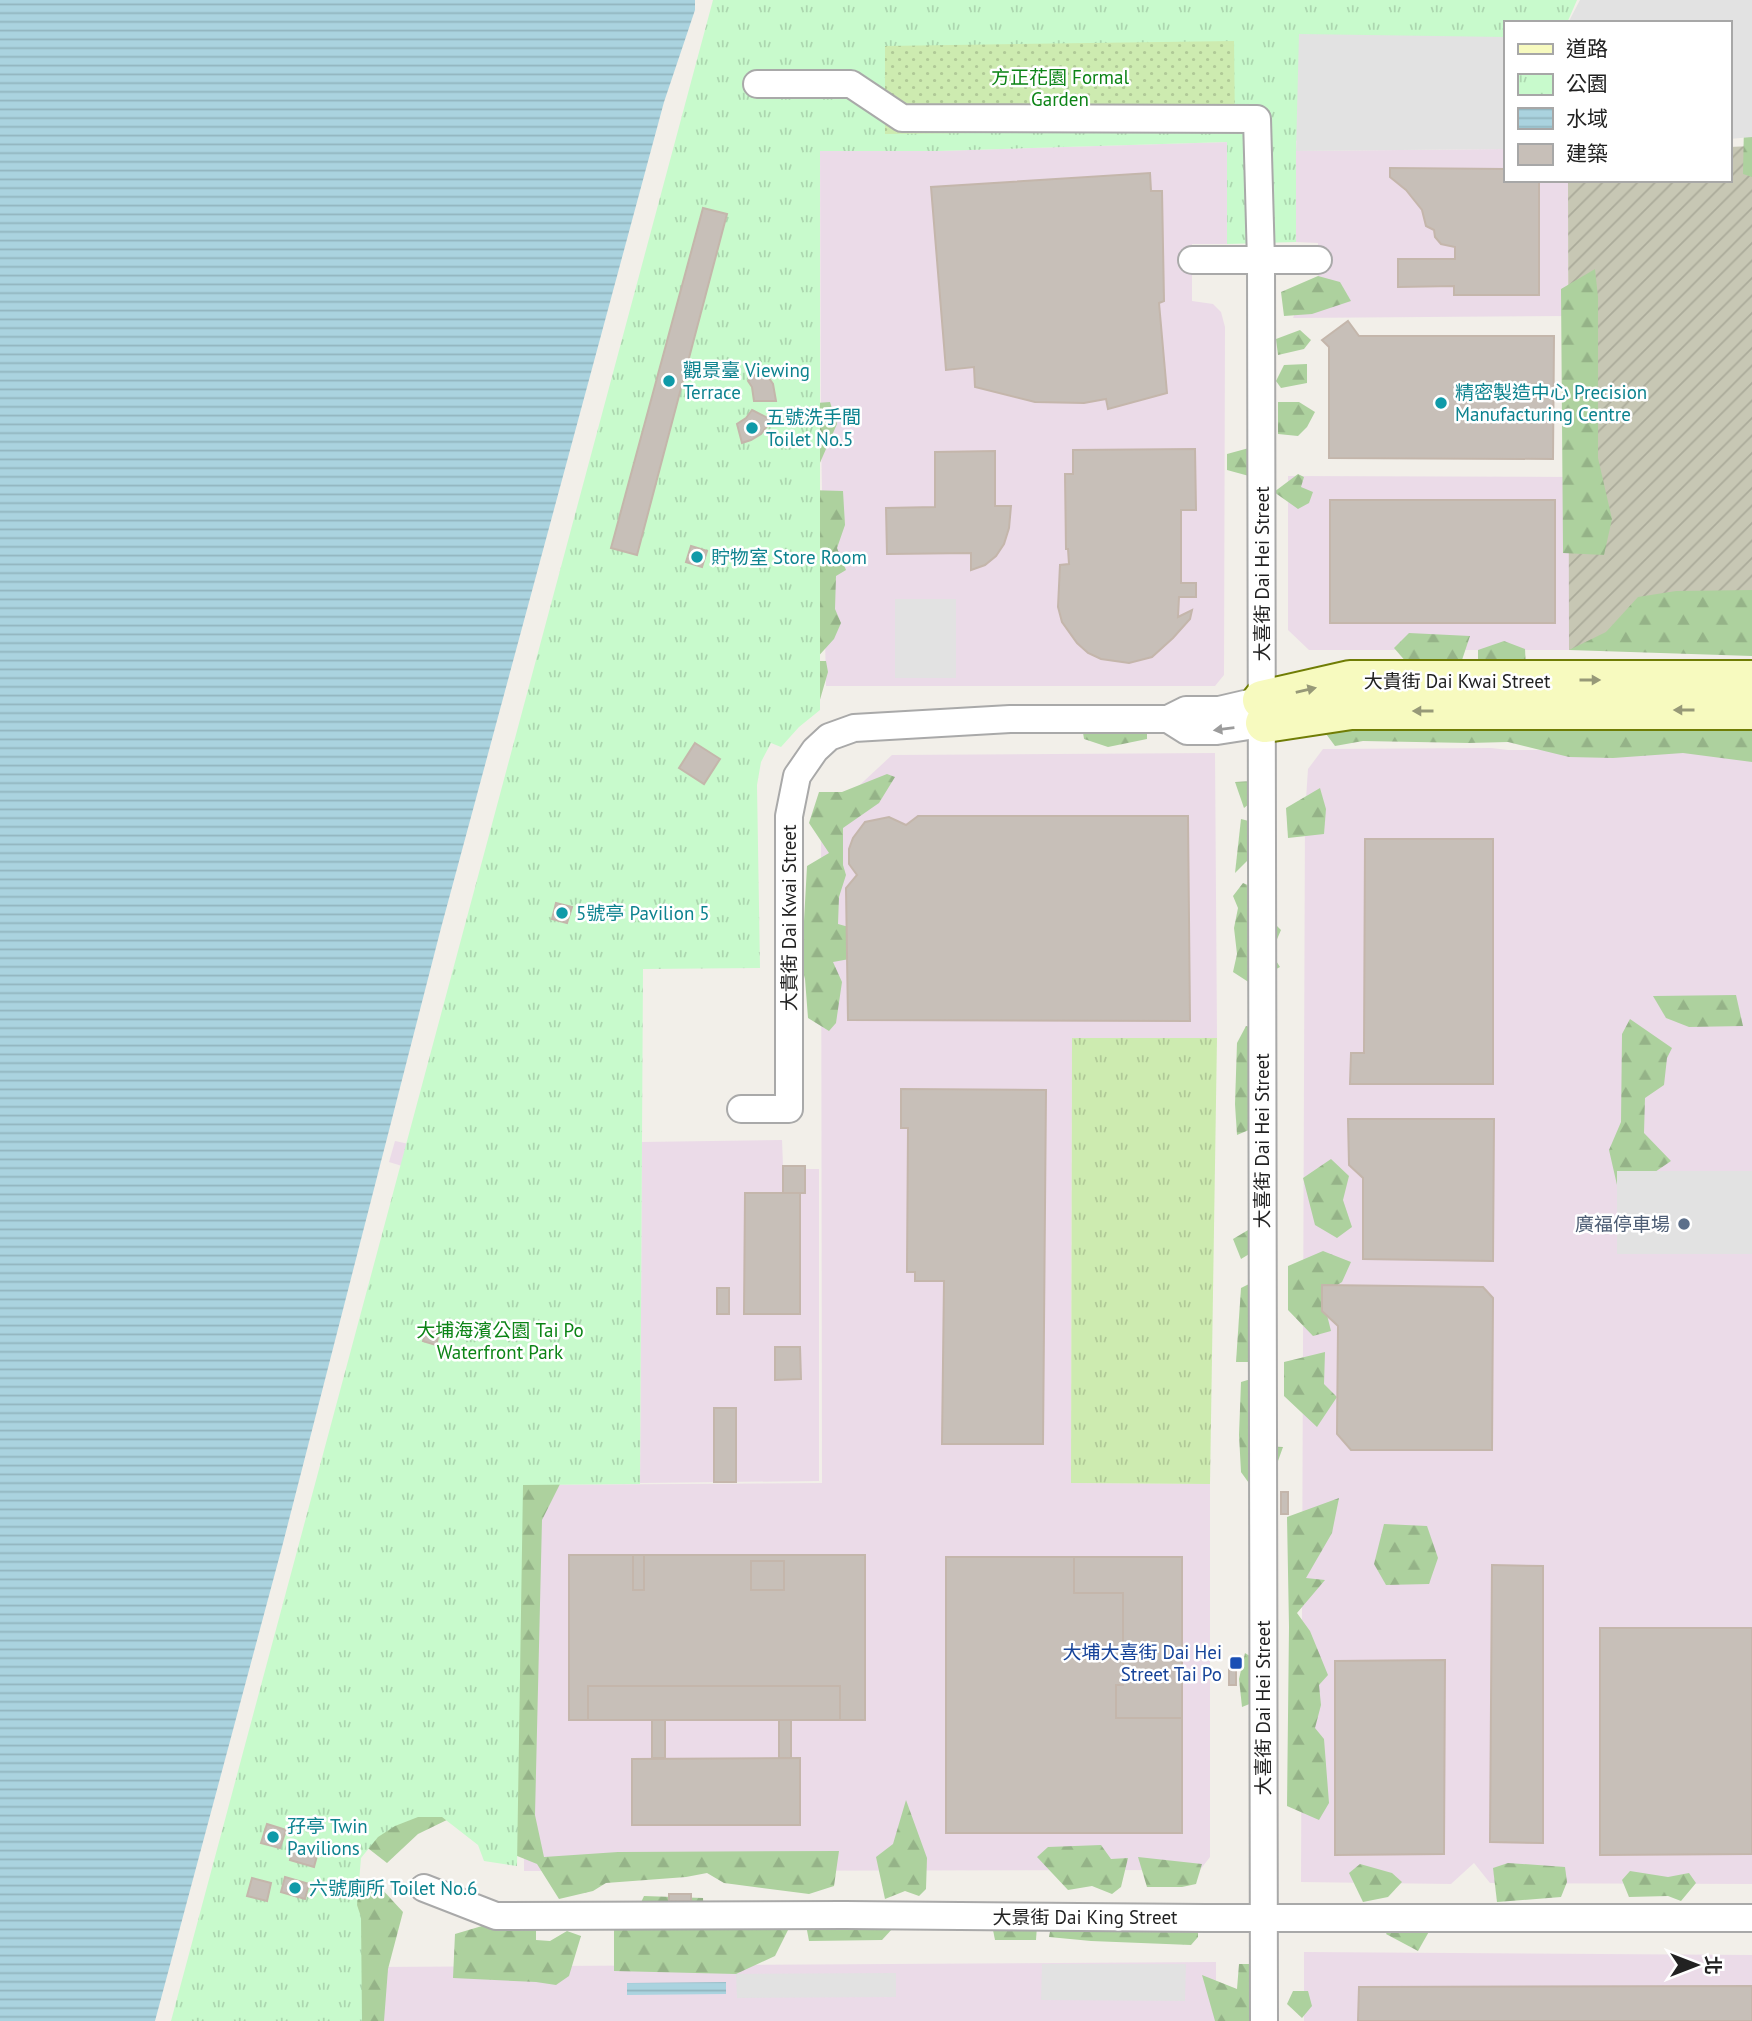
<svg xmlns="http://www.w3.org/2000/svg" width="1752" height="2021" viewBox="0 0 1752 2021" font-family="'PT Sans','Noto Sans TC',sans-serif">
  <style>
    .industrial { fill: #ebdbe8 }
    .construction { fill: url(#construction-furrows) }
    .grass { fill: url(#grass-tufts) }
    .forest { fill: url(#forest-firs) }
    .park { fill: url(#park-tufts) }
    .garden { fill: url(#garden-dots) }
    .parking { fill: #e2e2e2 }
    .water { fill: url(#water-rules) }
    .building { fill: #c7bfb8; stroke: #c4b6ab; stroke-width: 2 }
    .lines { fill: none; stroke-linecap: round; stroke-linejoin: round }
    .street-casing { stroke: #a9a9a9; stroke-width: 30 }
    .secondary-casing { stroke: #707d05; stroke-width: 42 }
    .street { stroke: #fff; stroke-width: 26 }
    .secondary { stroke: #f7fabf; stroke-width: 38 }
    .oneway { fill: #979978 }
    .oneway2 { fill: #9c9c9c }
    .culture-dot { fill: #0f9aa8; stroke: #fff; stroke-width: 2.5 }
    .service-dot { fill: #5c6f8a; stroke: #fff; stroke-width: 2.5 }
    .transit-dot { fill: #1a4fb4; stroke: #fff; stroke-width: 2.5 }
    .labels { text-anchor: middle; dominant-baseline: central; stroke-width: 5; stroke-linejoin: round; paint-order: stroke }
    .park-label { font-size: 19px; fill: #0c8416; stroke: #fff }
    .culture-label { font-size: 19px; fill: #0d838f; stroke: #fff; text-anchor: start }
    .street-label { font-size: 19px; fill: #222; stroke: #fff }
    .service-label { font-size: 19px; fill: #4e5e75; stroke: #fff; text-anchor: end }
    .transit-label { font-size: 19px; fill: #164399; stroke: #fff; text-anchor: end }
  </style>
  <defs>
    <pattern id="construction-furrows" width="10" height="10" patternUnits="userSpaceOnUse" patternTransform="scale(1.75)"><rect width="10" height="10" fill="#c7c7b4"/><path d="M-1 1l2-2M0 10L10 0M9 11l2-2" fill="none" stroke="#abab9a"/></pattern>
    <pattern id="grass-tufts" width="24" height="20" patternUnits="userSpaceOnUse" patternTransform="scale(1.75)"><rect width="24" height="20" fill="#cdebb0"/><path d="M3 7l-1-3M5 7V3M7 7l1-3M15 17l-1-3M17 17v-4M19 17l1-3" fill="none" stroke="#b0c997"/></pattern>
    <pattern id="forest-firs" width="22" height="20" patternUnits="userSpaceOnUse" patternTransform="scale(1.75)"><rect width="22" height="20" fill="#add19e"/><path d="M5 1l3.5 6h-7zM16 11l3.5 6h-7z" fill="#95b388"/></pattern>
    <pattern id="park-tufts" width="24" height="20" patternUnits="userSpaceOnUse" patternTransform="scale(1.75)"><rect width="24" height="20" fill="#c8facc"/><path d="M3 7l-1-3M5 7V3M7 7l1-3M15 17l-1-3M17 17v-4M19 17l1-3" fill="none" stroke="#acd6af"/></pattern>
    <pattern id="garden-dots" width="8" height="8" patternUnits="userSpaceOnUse" patternTransform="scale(1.75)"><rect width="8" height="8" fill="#cdebb0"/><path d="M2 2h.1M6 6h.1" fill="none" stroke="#b0c997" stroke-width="1.8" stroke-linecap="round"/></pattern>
    <pattern id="water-rules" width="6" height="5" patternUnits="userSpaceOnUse" patternTransform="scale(1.75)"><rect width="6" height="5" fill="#aad3df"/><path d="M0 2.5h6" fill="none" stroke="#92b5bf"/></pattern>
  </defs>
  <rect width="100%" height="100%" fill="#f2efe9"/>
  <g class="industrial">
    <path d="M1228 142 1227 244H1192V301L1213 304 1221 312 1225 327 1224 675 1215 686H826L821 437 820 150 938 151Z"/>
    <path d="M1505 149V180H1568V316L1293 318 1299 303 1318 295V243L1296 242V151Z"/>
    <path d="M1288 476 1569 477V650H1309L1288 630Z"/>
    <path d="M1491 748 1508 750H1752V1171H1617V1253L1752 1254V1884L1490 1883 1474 1863 1451 1884 1301 1882 1305 814 1308 769 1323 749Z"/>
    <path d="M1215 753 1217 1038 1072 1039 1071 1483 1210 1484V1857L1200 1870 524 1871 523 1485 822 1483 821 821 892 755Z"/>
    <path d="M782 1140 783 1166H805V1169H819V1481L640 1483 642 1142Z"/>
    <path d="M395 1141 409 1144 402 1166 389 1162Z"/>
    <path d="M1304 1952 1752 1955V2021H1304Z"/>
    <path d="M1216 1962V2021H373V1967Z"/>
  </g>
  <path class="construction" d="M1752 146V649L1569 650 1568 180H1729V147Z"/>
  <path class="grass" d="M1072 1038H1217L1210 1484 1071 1483Z"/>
  <g class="forest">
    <path d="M1744 124H1752V177L1743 174Z"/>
    <path d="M1595 269 1598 297V458L1612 519 1604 555 1563 553 1561 289Z"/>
    <path d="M1318 276 1340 282 1351 301 1312 314 1284 316 1281 292Z"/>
    <path d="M1300 330 1311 340 1304 349 1278 355 1276 339Z"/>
    <path d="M1307 364V383L1281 388 1276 381 1284 365Z"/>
    <path d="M830 402 837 424 808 490 843 491 845 525 837 548 846 570 836 576 835 609 841 623 834 639 814 661H826L828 672 817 710 772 660H729L743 621 725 611 699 636 732 581 745 509 740 470 742 456 730 438 715 463 711 495 687 489 703 452V421L712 406 766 444 746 556 762 566 774 505 792 520 801 512 794 467 802 404Z"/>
    <path d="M1278 402H1299L1315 412 1307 427 1298 436 1278 434Z"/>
    <path d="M1249 448V476L1227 470V454Z"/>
    <path d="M1298 474 1304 477 1301 487 1313 492 1309 503 1298 509 1274 492Z"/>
    <path d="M1752 590V656L1569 650 1606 632 1638 597 1676 591Z"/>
    <path d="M1409 633 1470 636 1458 672 1414 671 1394 648Z"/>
    <path d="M1504 641 1525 649 1526 668 1478 667V650Z"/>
    <path d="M1752 697V762L1683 753 1613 758 1569 757 1508 742 1469 743 1363 741 1335 746 1315 719Z"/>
    <path d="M1147 716V739L1108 747 1084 739 1081 719Z"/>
    <path d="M887 774 895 777 879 803 843 828V865L846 875 839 897 838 924 856 929 855 958 833 962 842 982 836 1023 829 1031 808 1018 805 979 799 958 804 921 807 866 829 853 809 823 819 792H842Z"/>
    <path d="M1270 780V787L1244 808 1235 782Z"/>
    <path d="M1320 788 1326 809 1324 834 1288 838 1286 808Z"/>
    <path d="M1241 819 1272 827 1247 861 1235 873Z"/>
    <path d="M1243 883 1268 894V917L1281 930 1271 953 1280 967 1250 983 1233 972 1237 954 1234 928 1238 908 1233 896Z"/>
    <path d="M1736 995 1743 1026 1689 1027 1666 1018 1653 996Z"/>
    <path d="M1630 1019 1672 1048 1667 1058 1664 1085 1645 1098 1644 1133 1671 1161 1636 1185H1617L1609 1150 1621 1122 1622 1034Z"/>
    <path d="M1246 1026 1274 1033 1256 1127 1237 1135 1235 1104 1237 1043Z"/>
    <path d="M1331 1159 1349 1176 1343 1200 1352 1227 1337 1238 1315 1225 1303 1178Z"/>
    <path d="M1270 1217 1274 1239 1241 1259 1233 1239Z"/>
    <path d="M1323 1251 1351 1262 1342 1282 1322 1295 1331 1331 1313 1336 1288 1310V1266Z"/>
    <path d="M1267 1275 1253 1362H1236L1241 1288Z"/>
    <path d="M1325 1352 1324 1384 1337 1397 1317 1427 1284 1396V1362Z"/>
    <path d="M1251 1379 1252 1446 1283 1447 1278 1461 1251 1486 1241 1472 1239 1435 1241 1382Z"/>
    <path d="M566 1472 542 1520 535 1815 544 1857 618 1852 839 1851 834 1886 809 1894 724 1883 707 1873 686 1877 606 1883 593 1891 559 1899 537 1864 505 1851 455 1816 418 1834 387 1863 360 1842 443 1500Z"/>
    <path d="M1339 1498 1332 1533 1306 1578 1325 1580 1297 1613 1310 1631 1328 1675 1319 1685 1321 1705 1315 1728 1324 1739 1329 1803 1319 1820 1287 1806 1289 1627 1287 1517Z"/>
    <path d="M1384 1524 1427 1526 1438 1558 1429 1584 1386 1585 1374 1564Z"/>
    <path d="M1245 1653 1272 1670 1252 1703 1242 1707 1239 1679Z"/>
    <path d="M906 1800 927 1858 926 1889 919 1896 905 1891 885 1899 876 1857 893 1844Z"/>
    <path d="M1101 1845 1111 1859 1128 1858 1121 1887 1112 1894 1092 1886 1068 1890 1037 1857 1048 1847Z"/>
    <path d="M1138 1857 1202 1864 1196 1884 1182 1887H1147Z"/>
    <path d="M1508 1863 1565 1867 1567 1882 1561 1897 1497 1902 1493 1868Z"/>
    <path d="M1360 1864 1392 1873 1402 1882 1388 1897 1363 1902 1349 1873Z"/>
    <path d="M1630 1871 1668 1877 1689 1873 1696 1883 1681 1901 1668 1896 1629 1897 1622 1880Z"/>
    <path d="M380 1887 403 1912 388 1969 384 2021H291L337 1891Z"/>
    <path d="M644 1896 703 1898 704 1923 789 1928 775 1956 736 1974 614 1971V1928H629Z"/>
    <path d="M820 1902 882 1910 893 1928 882 1940 809 1941 802 1904Z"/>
    <path d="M1055 1906H1198V1937L1191 1945 1091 1941 1049 1937Z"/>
    <path d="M1013 1910 1038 1911 1036 1940H995L993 1930Z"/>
    <path d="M1392 1924 1431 1928 1418 1951 1386 1934Z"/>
    <path d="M536 1925V1940L550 1941 567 1931 581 1936 569 1976 556 1985 536 1982 453 1978 455 1934 482 1926Z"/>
    <path d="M1239 1964H1270L1262 2021H1215L1202 1975 1237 1989Z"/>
    <path d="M1293 1991H1308L1312 2006 1302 2018 1287 2004Z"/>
  </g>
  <path class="park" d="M713 0H1577L1567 23H1505V37L1296 141V242L1227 244V142L938 151H820V710L799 727 781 747 771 743 761 762 757 785 760 968 643 969 640 1484 523 1485 517 1866 484 1861 478 1845 442 1817H418L395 1826 378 1837 361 1858 357 1905 361 1917 362 2021H171Z"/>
  <path class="garden" d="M1234 41 1235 130 885 134V46Z"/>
  <g class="parking">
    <path d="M1580 0H1752V137L1729 139V23H1568Z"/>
    <path d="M1299 34 1505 37V149L1296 151Z"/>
    <rect x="895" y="599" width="61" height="79"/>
    <rect x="1617" y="1171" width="135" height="83"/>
    <path d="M1042 1964H1186L1185 2001 1041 2000Z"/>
    <path d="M896 1973V1997L737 1998 736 1974Z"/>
  </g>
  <g class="water">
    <path d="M0 0H695V10L664 102 441 928 282 1547 155 2021H0Z"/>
    <path d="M726 1982V1994L627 1995V1983Z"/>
  </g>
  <g class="building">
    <path d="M1390 168 1505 169V180H1539V295H1454V286L1398 287V259H1455V247L1441 244 1435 237 1434 230 1426 226 1422 210 1406 190 1390 177Z"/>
    <path d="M1150 173 1151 191H1162L1164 301 1159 303 1167 393 1108 409 1106 399 1084 403 1035 402 975 387 974 367 946 370 931 187Z"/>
    <path d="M703 208 727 214 637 555 611 548Z"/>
    <path d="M1348 321 1359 336H1554L1553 459 1329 458V347L1322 340Z"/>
    <path d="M762 368 773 384 776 401H754L752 387 748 381Z"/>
    <path d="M752 410 772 420 761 434 751 440 742 443 737 424 746 418Z"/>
    <path d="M1195 449 1196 510H1181V583H1196V597H1179L1178 617 1192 610 1190 619 1173 638 1152 657 1129 663 1101 659 1088 653 1077 643 1062 622 1058 607 1060 565 1069 564 1068 549H1066L1065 474H1073V450Z"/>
    <path d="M995 451V506H1011L1009 528 1004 544 996 556 985 565 971 570V553L887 554 886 508 935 507V452Z"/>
    <rect x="1330" y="500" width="225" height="123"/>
    <path d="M691 546 707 551 702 567 686 562Z"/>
    <path d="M695 743 720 759 704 784 679 768Z"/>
    <path d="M918 816H1188L1190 1021 848 1020 846 888 857 875 849 864V849L853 838 865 822 889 817 906 825Z"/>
    <path d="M1365 839H1493V1084H1350L1351 1053H1364Z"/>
    <path d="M556 903 572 907 567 923 552 919Z"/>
    <path d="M901 1089 1046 1090 1043 1444H942L944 1281H915V1272H907L908 1128H901Z"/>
    <path d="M1348 1119H1494L1493 1261 1363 1259V1178L1349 1165Z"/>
    <rect x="783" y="1166" width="22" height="27"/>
    <path d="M745 1193H800V1314H744Z"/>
    <path d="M1322 1285 1483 1287 1493 1298 1492 1450H1351L1337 1434 1338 1326 1322 1311Z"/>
    <rect x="717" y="1288" width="12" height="26"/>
    <path d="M427 1327 440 1331 436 1345 423 1341Z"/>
    <path d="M775 1347H800L801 1379 775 1380Z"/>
    <rect x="714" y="1408" width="22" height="74"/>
    <rect x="1281" y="1492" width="7" height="22"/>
    <rect x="569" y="1555" width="296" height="165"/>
    <rect x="633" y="1555" width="11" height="35"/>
    <rect x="946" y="1557" width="236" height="276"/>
    <path d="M1074 1557H1182V1718H1116V1685H1123V1593H1074Z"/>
    <rect x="751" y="1561" width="33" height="29"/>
    <path d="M1492 1565 1543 1566V1843L1490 1842Z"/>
    <path d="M1600 1628H1752V1854L1600 1855Z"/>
    <path d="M1445 1660 1444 1854 1335 1855V1661Z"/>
    <rect x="1229" y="1663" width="7" height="22"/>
    <rect x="588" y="1686" width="252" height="34"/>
    <rect x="652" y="1720" width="13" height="38"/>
    <rect x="779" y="1720" width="12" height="38"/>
    <path d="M800 1758V1825H632V1759Z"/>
    <path d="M267 1824 286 1830 280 1848 261 1843Z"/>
    <path d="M294 1846 318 1852 314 1867 290 1860Z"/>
    <path d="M285 1877 309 1884 305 1899 281 1892Z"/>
    <path d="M252 1878 271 1883 267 1901 247 1896Z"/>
    <rect x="669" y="1894" width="22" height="7"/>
    <path d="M1752 1986V2021H1358L1359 1987Z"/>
  </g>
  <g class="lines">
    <g class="street-casing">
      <g id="street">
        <path d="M757 84H851L902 118 1257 119 1261 261 1264 2021"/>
        <path d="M1192 260H1318"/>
        <path d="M1168 719 1187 731H1217L1262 724"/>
        <path d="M741 1109H789V816L797 776 815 750 829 737 854 728 1010 719H1168L1186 710H1219L1262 700"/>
        <path d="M424 1888 496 1916 845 1915 1205 1918H1752"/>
      </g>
    </g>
    <g class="secondary-casing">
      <g id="secondary">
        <path d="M1262 700 1350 680H1752"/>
        <path d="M1265 723 1351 710H1752"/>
      </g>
    </g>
    <use href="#street" class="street"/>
    <use href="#secondary" class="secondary"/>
  </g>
  <defs><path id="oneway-solid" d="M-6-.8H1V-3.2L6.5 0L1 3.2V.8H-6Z" transform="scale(1.75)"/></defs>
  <g class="oneway">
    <use href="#oneway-solid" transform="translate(1590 680)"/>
    <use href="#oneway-solid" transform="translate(1306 690) rotate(-13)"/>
    <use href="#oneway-solid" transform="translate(1684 710) rotate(180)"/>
    <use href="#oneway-solid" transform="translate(1423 711) rotate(180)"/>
  </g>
  <use class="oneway2" href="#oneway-solid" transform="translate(1224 729) rotate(173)"/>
  <g class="culture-dot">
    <circle cx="669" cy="381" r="7"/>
    <circle cx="1441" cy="403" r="7"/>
    <circle cx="752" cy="428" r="7"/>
    <circle cx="697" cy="557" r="7"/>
    <circle cx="562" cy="913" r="7"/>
    <circle cx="273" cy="1837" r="7"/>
    <circle cx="295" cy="1888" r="7"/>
  </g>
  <circle class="service-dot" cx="1684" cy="1224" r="7"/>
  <rect class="transit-dot" x="1229" y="1656" width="14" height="14" rx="3.5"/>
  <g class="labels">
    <g class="park-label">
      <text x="1060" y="77">方正花園 Formal<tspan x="1060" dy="22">Garden</tspan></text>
      <text x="500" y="1330">大埔海濱公園 Tai Po<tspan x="500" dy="22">Waterfront Park</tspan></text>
    </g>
    <g class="culture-label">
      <text x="683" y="370">觀景臺 Viewing<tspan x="683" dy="22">Terrace</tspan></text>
      <text x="1455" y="392">精密製造中心 Precision<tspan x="1455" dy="22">Manufacturing Centre</tspan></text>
      <text x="766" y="417">五號洗手間<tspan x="766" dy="22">Toilet No.5</tspan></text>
      <text x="711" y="557">貯物室 Store Room</text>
      <text x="576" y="913">5號亭 Pavilion 5</text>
      <text x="287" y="1826">孖亭 Twin<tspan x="287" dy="22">Pavilions</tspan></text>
      <text x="309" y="1888">六號廁所 Toilet No.6</text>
    </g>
    <g class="street-label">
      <text transform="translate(1262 574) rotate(-90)">大喜街 Dai Hei Street</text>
      <text x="1457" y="681">大貴街 Dai Kwai Street</text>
      <text transform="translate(789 918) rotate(-90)">大貴街 Dai Kwai Street</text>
      <text transform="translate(1262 1141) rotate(-90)">大喜街 Dai Hei Street</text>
      <text transform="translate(1263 1708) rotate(-90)">大喜街 Dai Hei Street</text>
      <text x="1085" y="1917">大景街 Dai King Street</text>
    </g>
    <g class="service-label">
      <text x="1670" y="1224">廣福停車場</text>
    </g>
    <g class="transit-label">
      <text x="1222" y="1652">大埔大喜街 Dai Hei<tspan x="1222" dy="22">Street Tai Po</tspan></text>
    </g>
  </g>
  <rect x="1504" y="21" width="228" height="161" fill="#ffffff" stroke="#a7a7a7" stroke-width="2"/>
  <rect x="1518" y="44" width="35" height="10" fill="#f7fabf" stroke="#a7a7a7" stroke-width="2"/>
  <text x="1566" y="56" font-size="21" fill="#222222">道路</text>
  <rect x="1518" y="74" width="35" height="21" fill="url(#park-tufts)" stroke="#a7a7a7" stroke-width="2"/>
  <text x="1566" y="91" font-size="21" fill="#222222">公園</text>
  <rect x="1518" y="108" width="35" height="21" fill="url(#water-rules)" stroke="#a7a7a7" stroke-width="2"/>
  <text x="1566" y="126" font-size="21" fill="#222222">水域</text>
  <rect x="1518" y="144" width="35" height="21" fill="#c7bfb8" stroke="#a7a7a7" stroke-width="2"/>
  <text x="1566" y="161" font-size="21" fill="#222222">建築</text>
  <g transform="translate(1696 1965) rotate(90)" stroke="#ffffff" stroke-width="5" paint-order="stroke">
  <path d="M0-5L12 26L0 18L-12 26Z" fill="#222222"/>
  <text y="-10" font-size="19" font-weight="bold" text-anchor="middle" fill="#222222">北</text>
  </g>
</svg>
